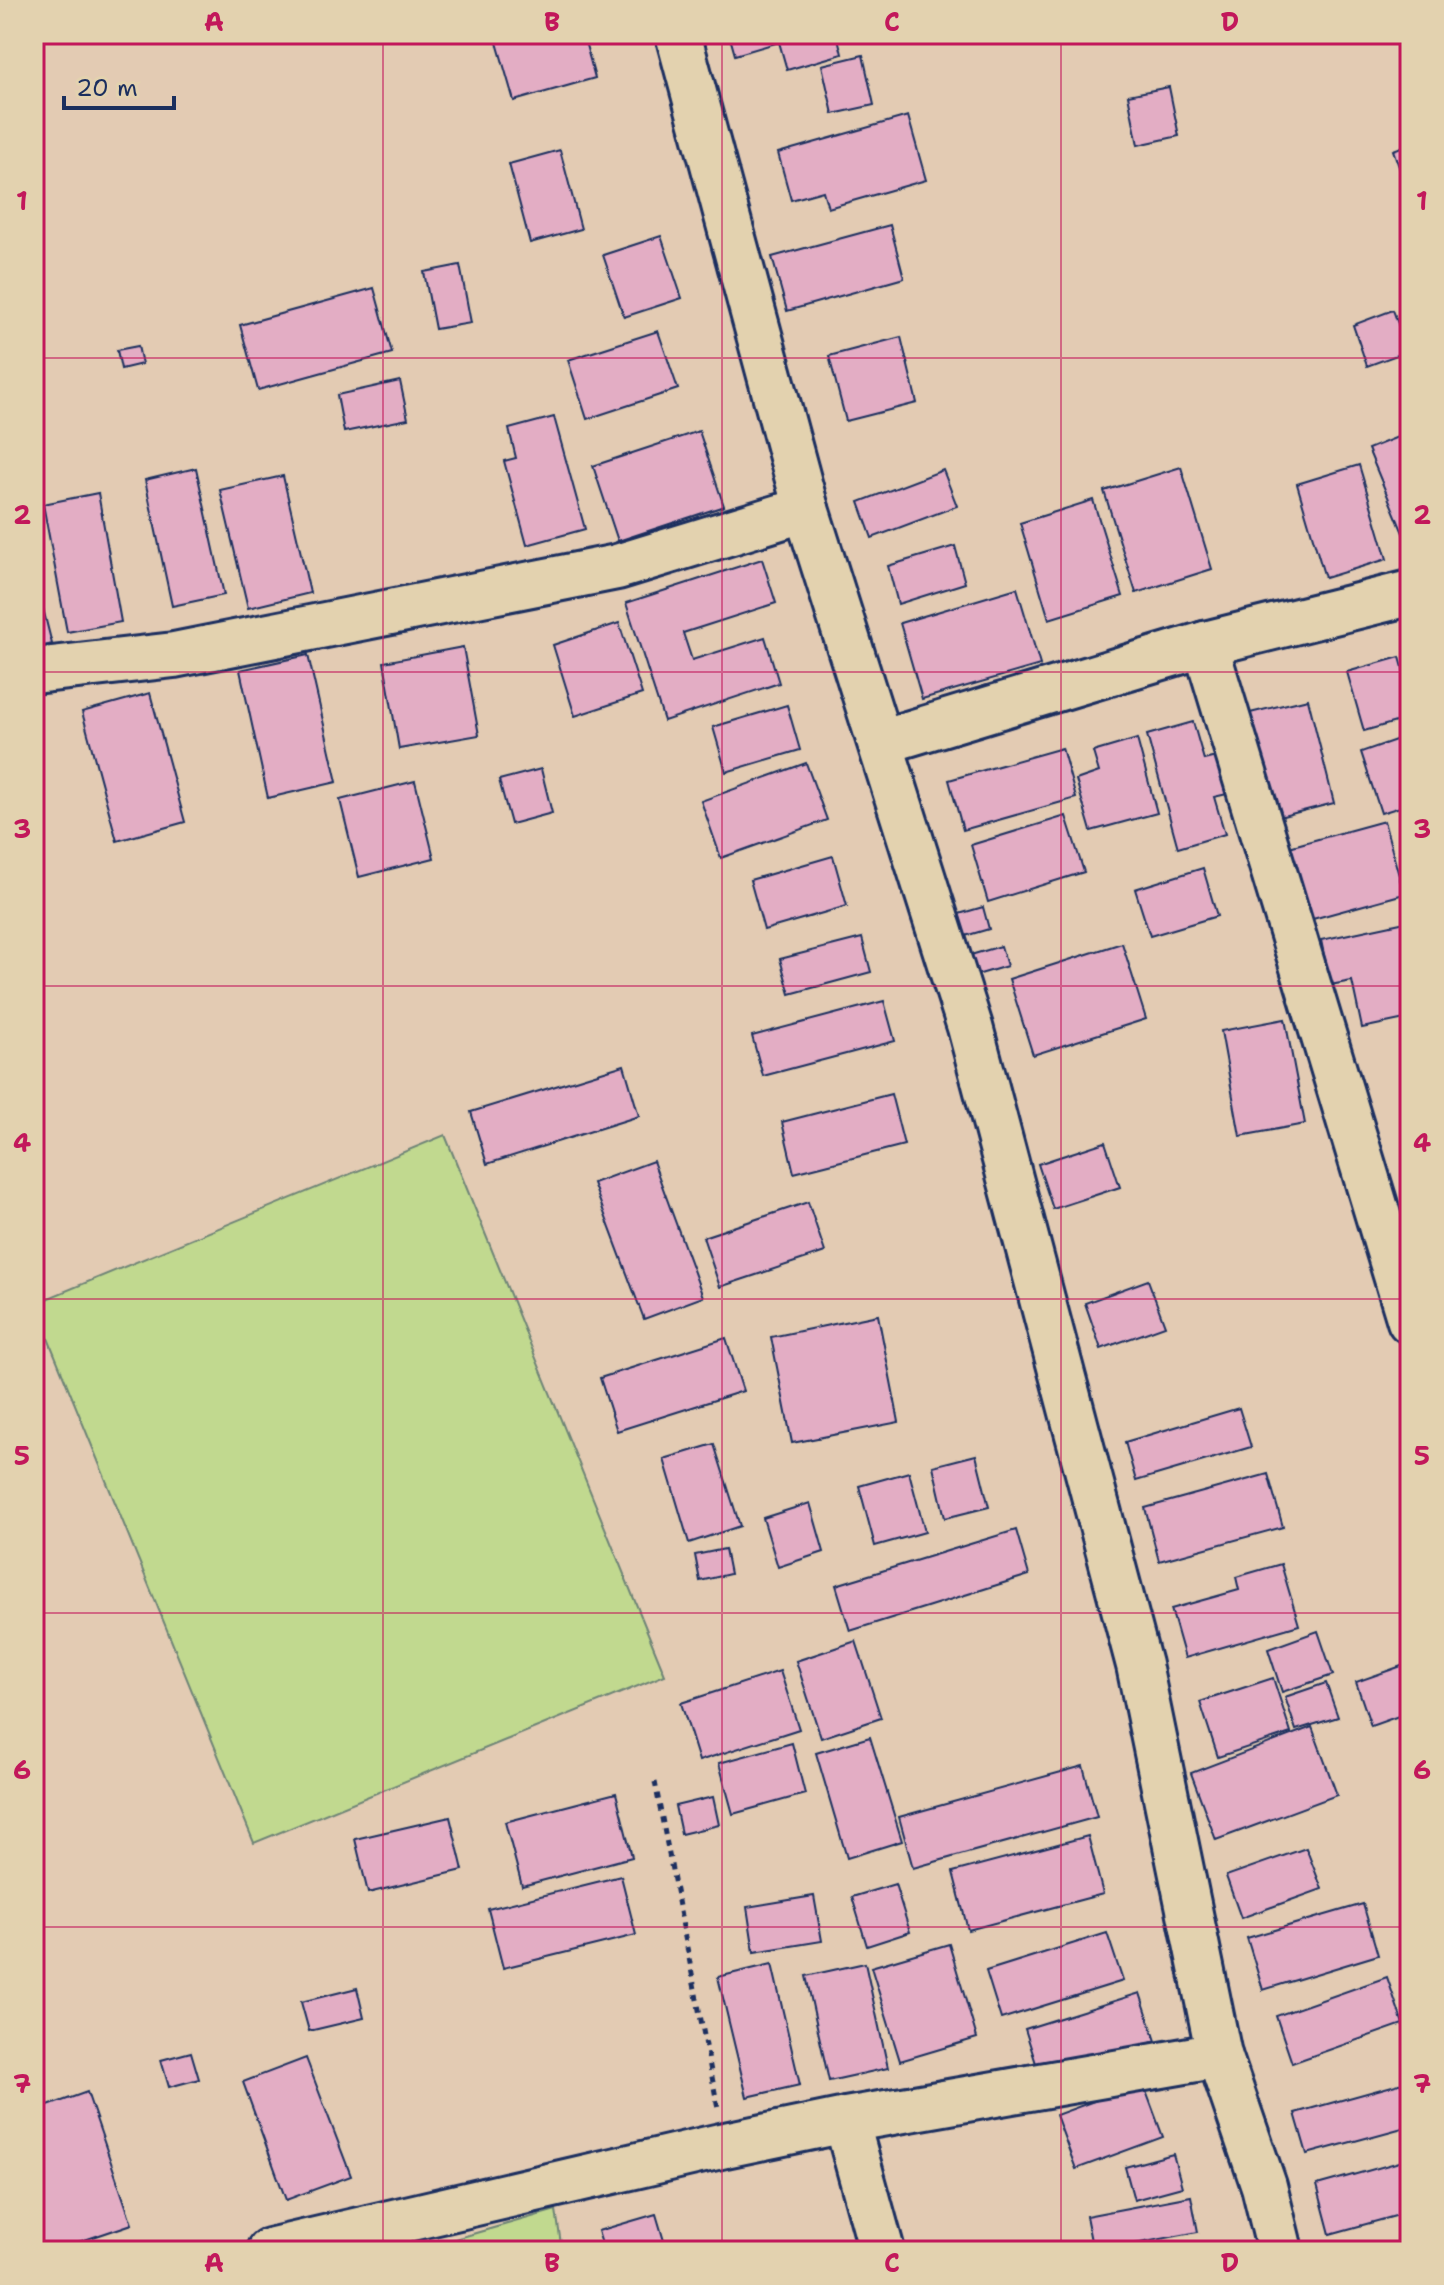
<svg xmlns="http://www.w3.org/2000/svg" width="1444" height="2285" viewBox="0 0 1444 2285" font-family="'Shantell Sans',sans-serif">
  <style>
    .green { fill: #c1d98f; stroke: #6e8476; stroke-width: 2 }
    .building { fill: #e3adc4; stroke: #1b2f5e; stroke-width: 2 }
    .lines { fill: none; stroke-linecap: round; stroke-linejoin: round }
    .minor-casing { stroke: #1b2f5e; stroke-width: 50 }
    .highway-casing { stroke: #1b2f5e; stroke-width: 50 }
    .path { stroke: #1b2f5e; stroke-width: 5; stroke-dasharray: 6 6; stroke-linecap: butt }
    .minor { stroke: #e3d2af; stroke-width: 44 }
    .highway { stroke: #e3d2af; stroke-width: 44 }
    .grid { fill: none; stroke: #c2185b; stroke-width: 2; stroke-opacity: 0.55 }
    .neatline { fill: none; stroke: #c2185b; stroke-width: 3 }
    .grid-label { font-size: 26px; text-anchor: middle; font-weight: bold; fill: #c2185b }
  </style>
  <rect width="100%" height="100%" fill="#e3cbb3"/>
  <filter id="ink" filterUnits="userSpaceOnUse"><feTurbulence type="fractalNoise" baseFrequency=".0125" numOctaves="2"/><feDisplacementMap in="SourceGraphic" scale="16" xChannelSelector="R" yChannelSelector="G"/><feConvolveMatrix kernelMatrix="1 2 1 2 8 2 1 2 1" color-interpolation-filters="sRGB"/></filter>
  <g filter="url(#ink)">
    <g class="green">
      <path d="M445 1135 665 1675 254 1843 34 1304Z"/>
      <path d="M556 2210 562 2251H413Z"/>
    </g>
    <g class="building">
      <path d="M515 34H583L595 78 514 101 496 39Z"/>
      <path d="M729 34H837L842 54 787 70 779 42 735 55Z"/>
      <path d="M863 55 874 105 833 114 822 65Z"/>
      <path d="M1169 87 1179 136 1138 145 1128 95Z"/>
      <path d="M908 116 926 180 828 208 823 191 791 200 778 153Z"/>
      <path d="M1410 144V197L1393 150Z"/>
      <path d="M560 150 581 229 530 243 509 164Z"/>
      <path d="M890 225 904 278 787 311 772 257Z"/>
      <path d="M661 236 682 298 624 317 603 255Z"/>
      <path d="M460 265 471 323 435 329 424 272Z"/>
      <path d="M374 288 392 353 258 390 240 325Z"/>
      <path d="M1393 310 1408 351 1367 366 1353 325Z"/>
      <path d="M658 331 678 389 587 419 568 360Z"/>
      <path d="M901 337 917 403 846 421 829 356Z"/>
      <path d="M138 346 142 364 121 369 117 350Z"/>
      <path d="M400 381 408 419 344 432 337 395Z"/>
      <path d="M554 417 585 529 527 545 504 461 516 458 509 429Z"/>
      <path d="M699 431 724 506 618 541 593 466Z"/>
      <path d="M1410 432V545H1408L1368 449Z"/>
      <path d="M1359 465 1387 559 1325 578 1297 484Z"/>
      <path d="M1181 467 1212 569 1136 593 1104 491Z"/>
      <path d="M196 468 224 595 172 606 145 480Z"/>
      <path d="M943 470 957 506 872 538 859 502Z"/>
      <path d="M283 476 310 593 248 608 220 490Z"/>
      <path d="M98 493 121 622 67 632 43 504Z"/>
      <path d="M1093 500 1123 596 1049 619 1020 523Z"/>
      <path d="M955 546 965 583 898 604 888 566Z"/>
      <path d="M762 559 776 603 683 633 692 660 765 637 779 683 664 721 626 603Z"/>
      <path d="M34 573 52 644 34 649Z"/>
      <path d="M1017 588 1040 665 922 699 900 623Z"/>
      <path d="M619 623 642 694 575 716 553 645Z"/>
      <path d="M463 647 479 735 399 749 384 662Z"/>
      <path d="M308 655 337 782 268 798 240 670Z"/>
      <path d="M1400 657 1410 693V718L1364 731 1347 672Z"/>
      <path d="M150 693 185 822 117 841 82 712Z"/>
      <path d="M1308 699 1334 803 1275 818 1250 713Z"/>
      <path d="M787 705 800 750 726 772 713 727Z"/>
      <path d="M1193 722 1204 760 1216 757 1227 794 1214 797 1225 834 1178 848 1147 735Z"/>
      <path d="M1410 735V804L1381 813 1361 752Z"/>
      <path d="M1137 739 1157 813 1091 831 1076 780 1099 772 1093 752Z"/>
      <path d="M1062 748 1076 798 963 830 949 780Z"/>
      <path d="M806 763 827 820 721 858 701 801Z"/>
      <path d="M541 769 552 813 511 824 499 780Z"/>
      <path d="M415 781 434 858 359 877 340 800Z"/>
      <path d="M1066 816 1084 872 988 902 971 845Z"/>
      <path d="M1384 821 1404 894 1309 920 1289 847Z"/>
      <path d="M833 856 847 906 764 930 750 880Z"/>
      <path d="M1203 868 1217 916 1150 936 1135 889Z"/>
      <path d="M983 907 989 929 965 936 959 914Z"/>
      <path d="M1410 921V1018L1362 1028 1352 981 1330 985 1321 940Z"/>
      <path d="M862 938 871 972 790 994 780 959Z"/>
      <path d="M1122 943 1146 1019 1033 1055 1009 979Z"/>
      <path d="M1001 946 1007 966 970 977 964 957Z"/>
      <path d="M884 1001 895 1041 763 1076 752 1036Z"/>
      <path d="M1285 1019 1305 1124 1240 1136 1221 1031Z"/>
      <path d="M624 1065 639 1116 487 1164 471 1112Z"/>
      <path d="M891 1094 904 1145 794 1173 782 1122Z"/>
      <path d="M1105 1142 1120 1187 1053 1209 1038 1164Z"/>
      <path d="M653 1161 703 1297 644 1319 593 1183Z"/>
      <path d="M808 1202 825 1252 720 1287 703 1237Z"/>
      <path d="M1148 1280 1165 1326 1101 1349 1085 1303Z"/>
      <path d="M878 1315 899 1422 792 1443 771 1337Z"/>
      <path d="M726 1338 743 1391 617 1431 600 1378Z"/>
      <path d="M1239 1408 1251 1447 1136 1481 1125 1442Z"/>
      <path d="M714 1444 740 1526 689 1543 664 1459Z"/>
      <path d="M976 1455 989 1507 945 1518 933 1466Z"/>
      <path d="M909 1472 925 1532 875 1546 859 1486Z"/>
      <path d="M1268 1474 1283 1527 1159 1561 1145 1508Z"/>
      <path d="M810 1503 824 1552 778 1567 763 1518Z"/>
      <path d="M1016 1530 1029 1575 850 1631 836 1585Z"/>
      <path d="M725 1549 730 1574 700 1581 695 1555Z"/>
      <path d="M1281 1564 1299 1625 1185 1658 1171 1609 1239 1590 1236 1577Z"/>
      <path d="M1318 1631 1333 1675 1282 1692 1268 1649Z"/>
      <path d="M856 1641 881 1718 821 1738 796 1661Z"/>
      <path d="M1410 1663V1712L1371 1726 1356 1682Z"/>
      <path d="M780 1671 799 1729 699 1761 681 1703Z"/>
      <path d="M1273 1678 1291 1733 1218 1757 1200 1702Z"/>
      <path d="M1326 1683 1338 1717 1296 1730 1285 1697Z"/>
      <path d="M1312 1727 1337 1795 1216 1840 1191 1773Z"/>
      <path d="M870 1737 902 1841 847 1858 816 1753Z"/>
      <path d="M792 1743 805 1794 733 1814 719 1763Z"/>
      <path d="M1083 1766 1097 1817 913 1868 899 1817Z"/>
      <path d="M616 1793 632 1857 522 1886 505 1822Z"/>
      <path d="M713 1797 719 1825 681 1834 675 1806Z"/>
      <path d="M450 1817 463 1870 368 1893 355 1839Z"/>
      <path d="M1088 1836 1103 1894 968 1930 953 1872Z"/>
      <path d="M1306 1848 1322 1889 1241 1918 1226 1876Z"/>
      <path d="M621 1876 636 1935 503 1968 488 1909Z"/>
      <path d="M895 1884 910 1932 867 1946 852 1897Z"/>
      <path d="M814 1896 822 1941 754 1952 747 1907Z"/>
      <path d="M1363 1904 1378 1955 1263 1990 1247 1938Z"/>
      <path d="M1107 1933 1123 1981 1001 2019 986 1971Z"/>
      <path d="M949 1944 977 2038 900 2061 871 1967Z"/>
      <path d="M865 1963 888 2068 829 2081 806 1976Z"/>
      <path d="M772 1964 800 2085 747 2097 718 1977Z"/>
      <path d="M1387 1977 1403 2024 1292 2063 1276 2016Z"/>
      <path d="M357 1988 364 2018 309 2031 301 2002Z"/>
      <path d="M1140 1993 1156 2041 1041 2079 1025 2029Z"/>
      <path d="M191 2052 199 2079 169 2087 161 2060Z"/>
      <path d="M306 2058 351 2176 286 2200 243 2082Z"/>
      <path d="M1410 2081V2126L1307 2154 1295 2113Z"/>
      <path d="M1143 2083 1163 2137 1076 2169 1056 2115Z"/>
      <path d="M87 2092 132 2224 52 2251H43L34 2226V2111Z"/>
      <path d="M1173 2154 1182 2187 1134 2200 1125 2167Z"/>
      <path d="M1410 2159V2212L1330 2234 1317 2185Z"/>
      <path d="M1191 2196 1198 2232 1124 2246 1125 2251H1093L1086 2216Z"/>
      <path d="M656 2214 667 2251H604L598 2231Z"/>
    </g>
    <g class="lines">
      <g class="minor-casing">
        <g id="minor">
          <path d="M1205 644 1410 1321"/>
          <path d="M34 671 174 655 617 567 806 509"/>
          <path d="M846 2120 882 2251"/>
          <path d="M269 2251 725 2145 846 2120 1219 2055"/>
        </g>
      </g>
      <g class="highway-casing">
        <g id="highway">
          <path d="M678 34 806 509 970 1027 1139 1665 1219 2055 1264 2186 1280 2251"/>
          <path d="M881 742 1205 644 1410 593"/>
        </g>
      </g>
      <path class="path" d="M655 1782 718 2108"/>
      <use href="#minor" class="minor"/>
      <use href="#highway" class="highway"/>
    </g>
  </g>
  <path class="grid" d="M383 34V2251M722 34V2251M1061 34V2251M34 358H1410M34 672H1410M34 986H1410M34 1299H1410M34 1613H1410M34 1927H1410"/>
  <rect width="1444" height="2285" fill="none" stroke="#e3d2af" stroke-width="88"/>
  <path d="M64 96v12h110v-12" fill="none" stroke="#1b2f5e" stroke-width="4"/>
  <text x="76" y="96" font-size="24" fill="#1b2f5e" stroke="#e3d2af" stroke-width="6" paint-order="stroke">20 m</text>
  <rect x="44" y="44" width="1356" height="2197" class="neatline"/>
  <g class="grid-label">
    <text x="214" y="31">A</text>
    <text x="552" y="31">B</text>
    <text x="892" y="31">C</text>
    <text x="1230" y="31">D</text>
    <text x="22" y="210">1</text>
    <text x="1422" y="210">1</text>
    <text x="22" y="524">2</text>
    <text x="1422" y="524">2</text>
    <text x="22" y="838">3</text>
    <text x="1422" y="838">3</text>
    <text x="22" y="1152">4</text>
    <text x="1422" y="1152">4</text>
    <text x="22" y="1465">5</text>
    <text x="1422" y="1465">5</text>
    <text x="22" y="1779">6</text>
    <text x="1422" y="1779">6</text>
    <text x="22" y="2093">7</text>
    <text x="1422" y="2093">7</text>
    <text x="214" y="2272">A</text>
    <text x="552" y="2272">B</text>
    <text x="892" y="2272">C</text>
    <text x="1230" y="2272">D</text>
  </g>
</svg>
